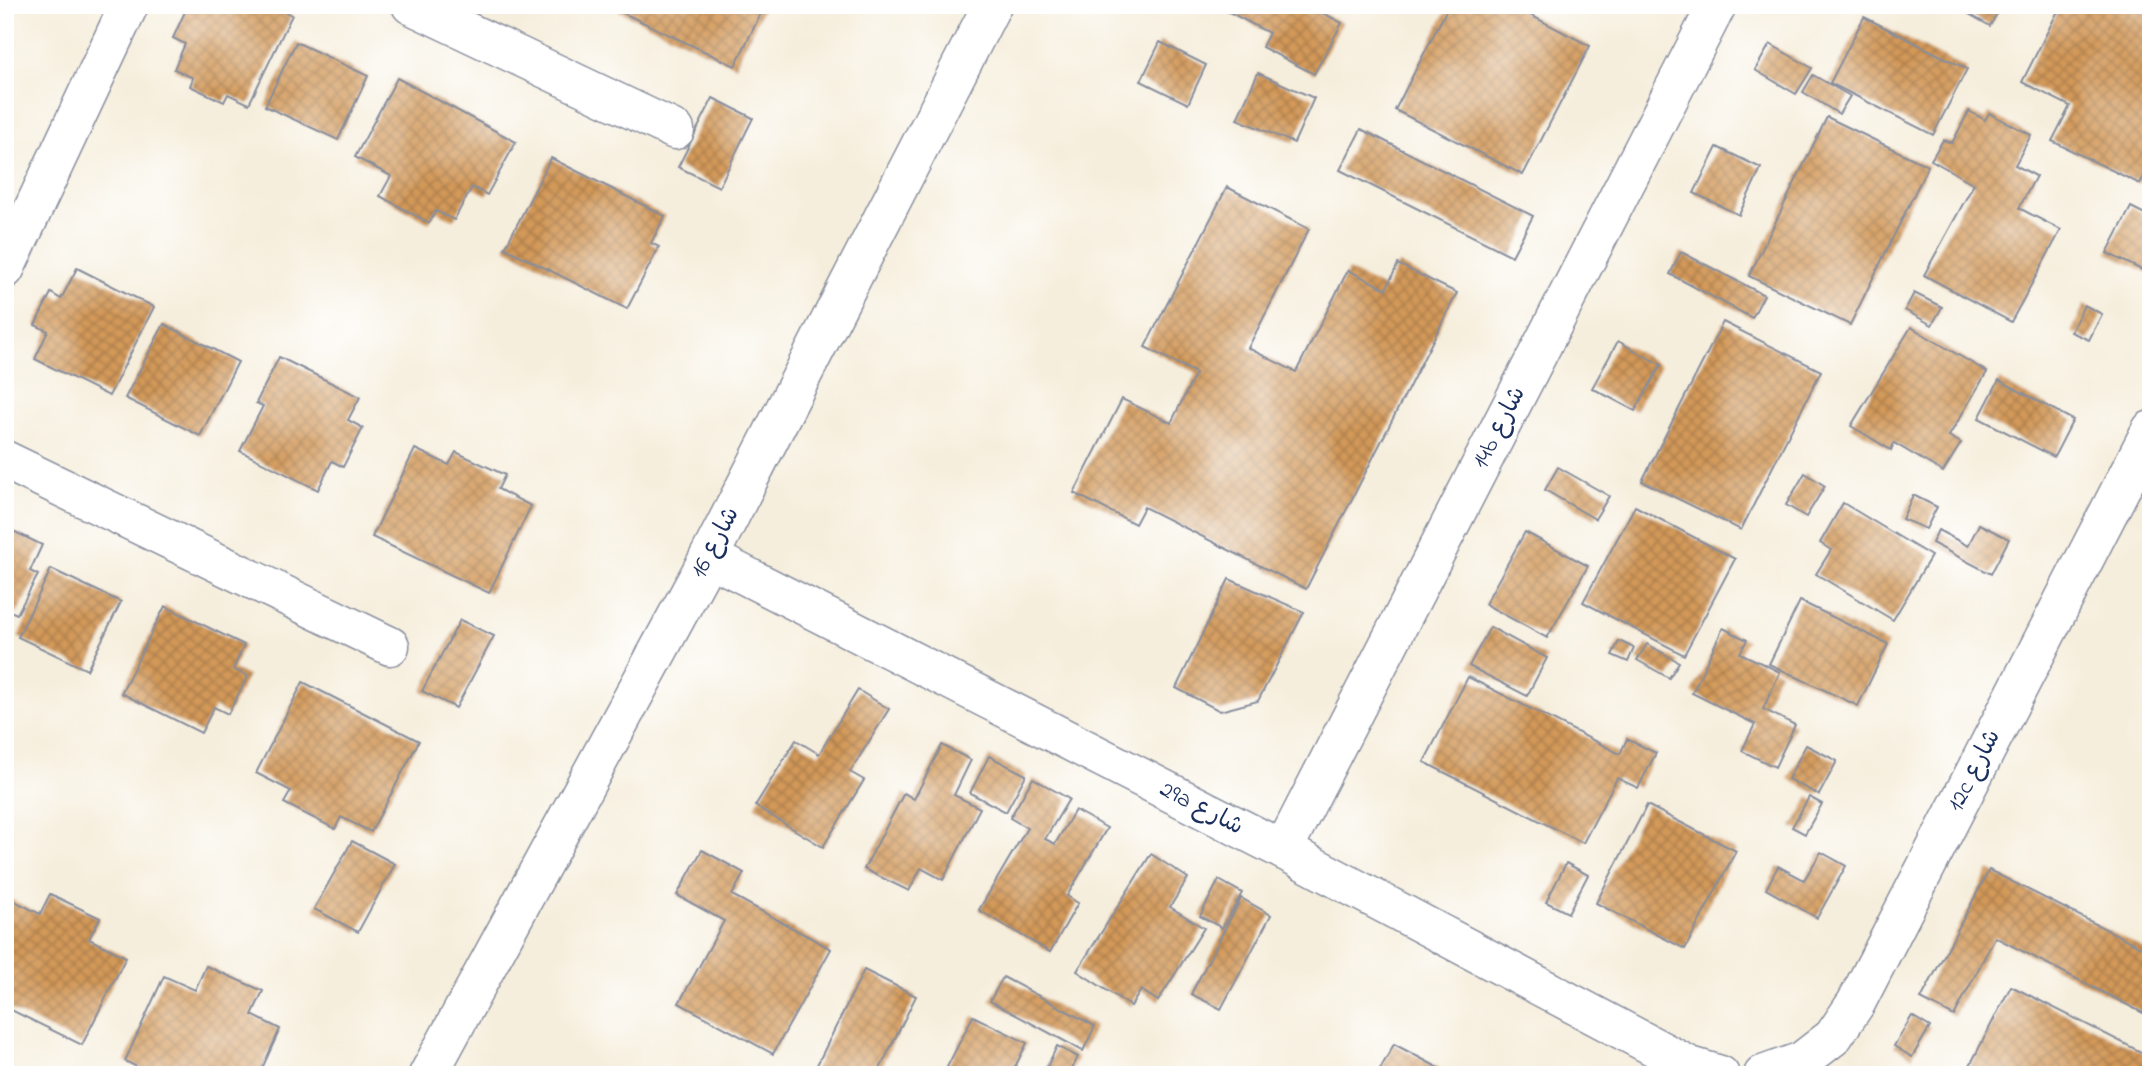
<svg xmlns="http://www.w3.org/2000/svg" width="2156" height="1080" viewBox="0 0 2156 1080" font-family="'Indie Flower','Playpen Sans Arabic',sans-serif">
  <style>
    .building { fill: url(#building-cross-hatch) }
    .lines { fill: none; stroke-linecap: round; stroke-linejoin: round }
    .minor-casing { stroke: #888e9d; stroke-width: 41 }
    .minor { stroke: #fff; stroke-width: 38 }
    .labels { text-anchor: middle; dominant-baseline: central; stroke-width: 6; stroke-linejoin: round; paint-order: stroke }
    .street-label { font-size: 24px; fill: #1b2f5e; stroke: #fff }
  </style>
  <defs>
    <pattern id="building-cross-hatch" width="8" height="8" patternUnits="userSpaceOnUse" patternTransform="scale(1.75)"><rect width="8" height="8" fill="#d39959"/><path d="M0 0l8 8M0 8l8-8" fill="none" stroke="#aa7d4d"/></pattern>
  </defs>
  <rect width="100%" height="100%" fill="#fff"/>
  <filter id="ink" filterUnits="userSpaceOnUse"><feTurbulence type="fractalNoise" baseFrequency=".0143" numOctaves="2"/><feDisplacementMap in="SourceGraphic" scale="14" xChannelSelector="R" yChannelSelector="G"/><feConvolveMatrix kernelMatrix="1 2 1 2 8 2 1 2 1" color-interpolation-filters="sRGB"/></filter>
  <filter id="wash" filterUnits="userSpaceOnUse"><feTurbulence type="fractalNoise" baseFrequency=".00686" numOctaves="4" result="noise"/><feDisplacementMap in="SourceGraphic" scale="28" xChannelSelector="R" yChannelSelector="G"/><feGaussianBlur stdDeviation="1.57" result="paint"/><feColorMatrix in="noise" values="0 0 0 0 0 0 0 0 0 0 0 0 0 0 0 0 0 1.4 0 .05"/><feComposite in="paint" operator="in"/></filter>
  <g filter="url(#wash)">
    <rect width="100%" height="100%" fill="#f6eedc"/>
    <g id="blocks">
      <g class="building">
        <path d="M188 5H271L292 15 249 104 228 94 224 102 190 86 193 78 174 69 185 44 173 38Z"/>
        <path d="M622 5H765L735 66 619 11Z"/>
        <path d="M1216 5H1308L1342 23 1314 74 1262 47 1269 33Z"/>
        <path d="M1449 5H1511L1590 46 1523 175 1395 110Z"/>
        <path d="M1953 5H2002L1990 26Z"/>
        <path d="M2061 5H2151V163L2140 184 2052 141 2070 106 2022 82Z"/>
        <path d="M1864 17 1967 69 1933 135 1830 83Z"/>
        <path d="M296 42 368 76 338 140 265 106Z"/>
        <path d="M1160 42 1206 65 1188 104 1141 81Z"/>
        <path d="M1770 44 1812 68 1796 94 1755 70Z"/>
        <path d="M1258 73 1314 98 1294 143 1237 119Z"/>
        <path d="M1813 75 1850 96 1839 114 1803 92Z"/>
        <path d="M397 78 516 142 487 195 472 187 454 220 436 211 429 223 380 196 391 176 355 157Z"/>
        <path d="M713 98 753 118 719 187 678 167Z"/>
        <path d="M1969 111 1985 120 1989 113 2031 135 2015 165 2036 176 2019 208 2061 230 2011 322 1924 275 1974 184 1931 160 1943 140 1952 143Z"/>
        <path d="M1827 117 1928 166 1850 325 1749 276Z"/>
        <path d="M1361 129 1533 216 1512 256 1340 170Z"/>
        <path d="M1717 147 1761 168 1739 215 1694 193Z"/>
        <path d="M551 158 665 216 651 243 659 247 627 309 505 248Z"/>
        <path d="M1227 187 1309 229 1248 348 1296 372 1348 270 1386 289 1398 264 1457 293 1306 589 1144 507 1135 524 1074 493 1122 399 1171 423 1196 373 1145 347Z"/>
        <path d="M2131 207 2151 217 2150 274 2107 253Z"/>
        <path d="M1681 252 1764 295 1752 318 1670 274Z"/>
        <path d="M77 268 154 307 109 396 35 359 48 331 35 325 51 293 61 299Z"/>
        <path d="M1914 293 1942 307 1932 325 1905 310Z"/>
        <path d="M2084 305 2102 314 2089 340 2071 332Z"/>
        <path d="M1723 322 1821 371 1741 530 1642 481Z"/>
        <path d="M164 324 238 362 200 436 125 398Z"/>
        <path d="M1911 327 1987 372 1949 436 1961 443 1943 472 1894 443 1891 450 1851 426Z"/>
        <path d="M1618 341 1661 365 1635 411 1592 388Z"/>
        <path d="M279 357 360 397 348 420 363 428 343 467 332 461 318 490 240 451 263 406 256 403Z"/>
        <path d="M1999 380 2073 420 2054 457 1979 418Z"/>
        <path d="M415 449 449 465 456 452 505 475 498 489 531 506 489 593 372 537Z"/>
        <path d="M1558 467 1609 496 1595 519 1545 490Z"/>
        <path d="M1805 473 1825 486 1806 517 1786 505Z"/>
        <path d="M1913 495 1937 507 1926 529 1902 519Z"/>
        <path d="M1843 503 1931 556 1893 620 1816 574 1831 550 1820 543Z"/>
        <path d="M1635 506 1735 559 1684 655 1583 602Z"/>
        <path d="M1979 524 2009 539 1991 574 1932 543 1938 530 1968 546Z"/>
        <path d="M5 527 42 545 30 571 38 575 17 614 10 611 5 621Z"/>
        <path d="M1525 532 1588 566 1547 638 1485 604Z"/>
        <path d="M51 569 121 602 87 670 18 637Z"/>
        <path d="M1229 579 1304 612 1258 701 1220 711 1176 688Z"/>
        <path d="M1800 601 1888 644 1858 706 1769 664Z"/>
        <path d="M165 606 244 645 233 669 248 676 228 714 214 707 201 733 121 693Z"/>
        <path d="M460 620 494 636 456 708 422 691Z"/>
        <path d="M1490 627 1547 658 1527 696 1469 666Z"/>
        <path d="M1723 628 1747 640 1740 653 1780 672 1763 709 1795 725 1775 767 1742 751 1755 724 1692 693Z"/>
        <path d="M1619 641 1634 648 1628 662 1612 655Z"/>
        <path d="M1647 644 1679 662 1669 678 1637 660Z"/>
        <path d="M1468 677 1620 754 1627 739 1656 753 1638 788 1617 778 1583 843 1424 762Z"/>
        <path d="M303 682 419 741 371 832 341 817 335 829 284 803 291 791 256 773Z"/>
        <path d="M858 690 889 709 850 772 864 780 823 847 755 806 796 740 819 754Z"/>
        <path d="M942 745 971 760 954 795 980 808 943 880 921 868 909 891 864 869 904 793 914 799Z"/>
        <path d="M1806 745 1837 761 1819 795 1788 779Z"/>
        <path d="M989 756 1026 775 1006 812 970 793Z"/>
        <path d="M1033 778 1069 799 1045 839 1055 844 1075 810 1107 828 1067 896 1078 903 1050 952 979 910 1027 828 1010 818Z"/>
        <path d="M1809 797 1822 804 1805 834 1792 827Z"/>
        <path d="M1647 805 1736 851 1685 949 1596 903Z"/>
        <path d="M352 841 395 864 358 932 314 909Z"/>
        <path d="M702 850 744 873 732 895 831 949 773 1054 679 1003 724 921 677 895Z"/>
        <path d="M1821 852 1846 866 1817 918 1766 889 1778 866 1804 880Z"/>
        <path d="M1151 854 1188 878 1170 907 1204 928 1158 1001 1141 990 1131 1006 1077 971Z"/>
        <path d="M1566 863 1588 875 1568 913 1546 902Z"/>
        <path d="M1989 870 2151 952V1017L1995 937 1954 1016 1921 999Z"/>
        <path d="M1219 880 1242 893 1222 928 1200 916Z"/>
        <path d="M50 894 100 918 89 939 126 957 82 1045 5 1007V906L9 898 40 914Z"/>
        <path d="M1241 898 1271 915 1221 1009 1191 994Z"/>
        <path d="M206 966 263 991 252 1015 280 1029 259 1075H153L125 1061 164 976 195 990Z"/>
        <path d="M864 970 916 996 877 1075H812Z"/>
        <path d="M1003 977 1095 1026 1083 1051 990 1001Z"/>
        <path d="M2011 986 2151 1057V1075H1965Z"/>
        <path d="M973 1016 1027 1043 1011 1075H943Z"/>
        <path d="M1912 1016 1930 1027 1912 1057 1894 1046Z"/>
        <path d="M1394 1044 1452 1075H1377Z"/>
        <path d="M1057 1046 1078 1057 1069 1075H1043Z"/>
      </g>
    </g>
  </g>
  <g filter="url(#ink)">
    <use href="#blocks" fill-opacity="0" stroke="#888e9d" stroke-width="2"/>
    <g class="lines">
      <g class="minor-casing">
        <g id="minor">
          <path d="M411 5 675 130"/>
          <path d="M5 269 129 5"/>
          <path d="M5 460 390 646"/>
          <path d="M709 557 1283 850 1690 1066 1720 1075"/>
          <path d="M1283 850 1717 5"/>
          <path d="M428 1075 709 557 992 5"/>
          <path d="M1763 1075 1802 1061 1833 1037 1856 1003 2151 430"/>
        </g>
      </g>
      <use href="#minor" class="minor"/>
    </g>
  </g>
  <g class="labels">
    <g class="street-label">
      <text transform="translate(1500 428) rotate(-63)">14b شارع</text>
      <text transform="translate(716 543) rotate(-62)">شارع 16</text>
      <text transform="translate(1975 771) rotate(-63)">12c شارع</text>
      <text transform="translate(1201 809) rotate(27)">29a شارع</text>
    </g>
  </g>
  <rect width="2156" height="1080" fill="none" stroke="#fff" stroke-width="28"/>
</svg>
